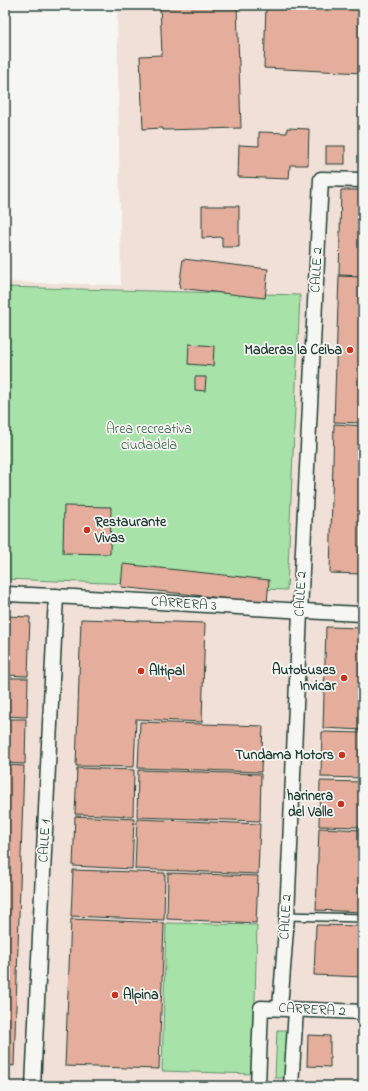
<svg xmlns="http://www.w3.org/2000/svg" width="368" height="1091" viewBox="0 0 368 1091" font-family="'Indie Flower',sans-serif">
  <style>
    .built { fill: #f1e0d8 }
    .green { fill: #a7e2a8; stroke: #63906e }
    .building { fill: #e5ae9c; stroke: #1f3d34 }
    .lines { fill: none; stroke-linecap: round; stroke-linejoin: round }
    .lane-casing { stroke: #1f3d34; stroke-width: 10 }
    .street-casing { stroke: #1f3d34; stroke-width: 17 }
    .lane { stroke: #f6f6f2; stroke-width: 7 }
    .street { stroke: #f6f6f2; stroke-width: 14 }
    .poi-dot { fill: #c8321e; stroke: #f6f6f2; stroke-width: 1.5 }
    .labels { text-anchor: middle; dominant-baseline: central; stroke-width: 3.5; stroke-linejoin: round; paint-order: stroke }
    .street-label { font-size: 14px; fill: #1f3d34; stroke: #f6f6f2 }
    .poi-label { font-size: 14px; font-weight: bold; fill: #1f3d34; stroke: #f6f6f2; text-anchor: end }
    .park-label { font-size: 14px; fill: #3a5e4b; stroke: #f6f6f2 }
  </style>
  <rect width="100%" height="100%" fill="#f6f6f2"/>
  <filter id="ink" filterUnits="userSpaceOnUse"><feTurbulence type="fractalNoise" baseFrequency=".025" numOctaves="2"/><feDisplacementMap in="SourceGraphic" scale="8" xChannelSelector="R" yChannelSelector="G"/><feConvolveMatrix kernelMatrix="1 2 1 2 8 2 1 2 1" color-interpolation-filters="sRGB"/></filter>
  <g filter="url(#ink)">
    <path class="built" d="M117 5H363V1086H5V282L121 285Z"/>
    <g class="green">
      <path d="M5 287 300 295 287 590 5 579Z"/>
      <path d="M166 923 257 925 253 1074 162 1071Z"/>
      <path d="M277 1030H289L287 1078H275Z"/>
    </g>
    <g class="building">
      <path d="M160 5H237L241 128 163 130V128L143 129 140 56 162 55Z"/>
      <path d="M266 5H363V73L264 68Z"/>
      <path d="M287 128 309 129 308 165H290L289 179 238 177 239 145 259 146V132L287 133Z"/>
      <rect x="326" y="146" width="19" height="18"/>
      <path d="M341 190H363V276L339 275Z"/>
      <path d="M202 206H239V247H222V237L202 238Z"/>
      <path d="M183 259 268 269 265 298 179 288Z"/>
      <path d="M339 276 363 277V423L334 422Z"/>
      <path d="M189 344 214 346 213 366 188 364Z"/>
      <path d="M195 377H206L205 391 195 390Z"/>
      <path d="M334 424 363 426V574L330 573Z"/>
      <path d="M64 506 111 507 110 554 63 553Z"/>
      <path d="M123 564 269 580 267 603 121 587Z"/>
      <path d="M5 616 30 617 28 676 5 675Z"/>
      <path d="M81 619 205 623 202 722 136 719 134 767 76 766Z"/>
      <path d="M326 627 363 628V730L323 728Z"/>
      <path d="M5 678H28L27 717 5 716Z"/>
      <path d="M5 719H26L25 764 5 763Z"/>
      <path d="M140 722 263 726 261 772 138 768Z"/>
      <path d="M322 732 363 733V778L321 777Z"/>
      <path d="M5 765 24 766 14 1066 5 1065Z"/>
      <path d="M77 768 134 770 133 816 75 814Z"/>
      <path d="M138 770 261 774 260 821 137 817Z"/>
      <path d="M320 781 363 782V827L319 826Z"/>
      <path d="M75 816 134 819 132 869 73 866Z"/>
      <path d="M137 819 260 824 258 874 135 869Z"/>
      <path d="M319 828 363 830V912L316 910Z"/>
      <path d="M73 870 165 873 164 920 71 916Z"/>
      <path d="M168 873 258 876 256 923 167 919Z"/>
      <path d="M71 919 164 923 159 1069 65 1066Z"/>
      <path d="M316 925 363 926V977L314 975Z"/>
      <path d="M308 1035 330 1036V1067L307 1066Z"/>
    </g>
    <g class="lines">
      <g class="lane-casing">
        <path id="lane" d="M287 916 363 918"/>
      </g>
      <g class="street-casing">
        <g id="street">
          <path d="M5 594C124 598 244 609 363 614"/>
          <path d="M280 1008 287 916 300 612 321 179 363 180"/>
          <path d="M33 1086 56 596"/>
          <path d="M258 1086 261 1008 363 1012"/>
          <path d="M291 1086 296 1010"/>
        </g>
      </g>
      <use href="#lane" class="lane"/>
      <use href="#street" class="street"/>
    </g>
  </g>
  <g class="poi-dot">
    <circle cx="350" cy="350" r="4"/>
    <circle cx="87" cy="530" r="4"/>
    <circle cx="141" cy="671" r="4"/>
    <circle cx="344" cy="678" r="4"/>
    <circle cx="342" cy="755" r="4"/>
    <circle cx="341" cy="804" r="4"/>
    <circle cx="115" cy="995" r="4"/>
  </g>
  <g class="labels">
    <g class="street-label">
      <text transform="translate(317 270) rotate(-87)">CALLE 2</text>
      <text transform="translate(301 594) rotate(-87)">CALLE 2</text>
      <text transform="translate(184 604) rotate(4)">CARRERA 3</text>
      <text transform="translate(45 841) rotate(-87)">CALLE 1</text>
      <text transform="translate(286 917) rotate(-87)">CALLE 2</text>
      <text transform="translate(312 1010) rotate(3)">CARRERA 2</text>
    </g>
    <g class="poi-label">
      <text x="342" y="350">Maderas la Ceiba</text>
      <text x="95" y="522" text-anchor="start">Restaurante<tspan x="95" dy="16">Vivas</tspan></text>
      <text x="336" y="670">Autobuses<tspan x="336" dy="16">Invicar</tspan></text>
      <text x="149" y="671" text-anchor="start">Altipal</text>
      <text x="334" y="755">Tundama Motors</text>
      <text x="333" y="796">harinera<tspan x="333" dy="16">del Valle</tspan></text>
      <text x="123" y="995" text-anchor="start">Alpina</text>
    </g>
    <g class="park-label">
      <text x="149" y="429">Area recreativa<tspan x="149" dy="16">ciudadela</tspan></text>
    </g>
  </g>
  <rect width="368" height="1091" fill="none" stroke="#f6f6f2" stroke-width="20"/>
  <rect x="10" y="10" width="348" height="1071" fill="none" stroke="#1f3d34" stroke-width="1.5" filter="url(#ink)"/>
</svg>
